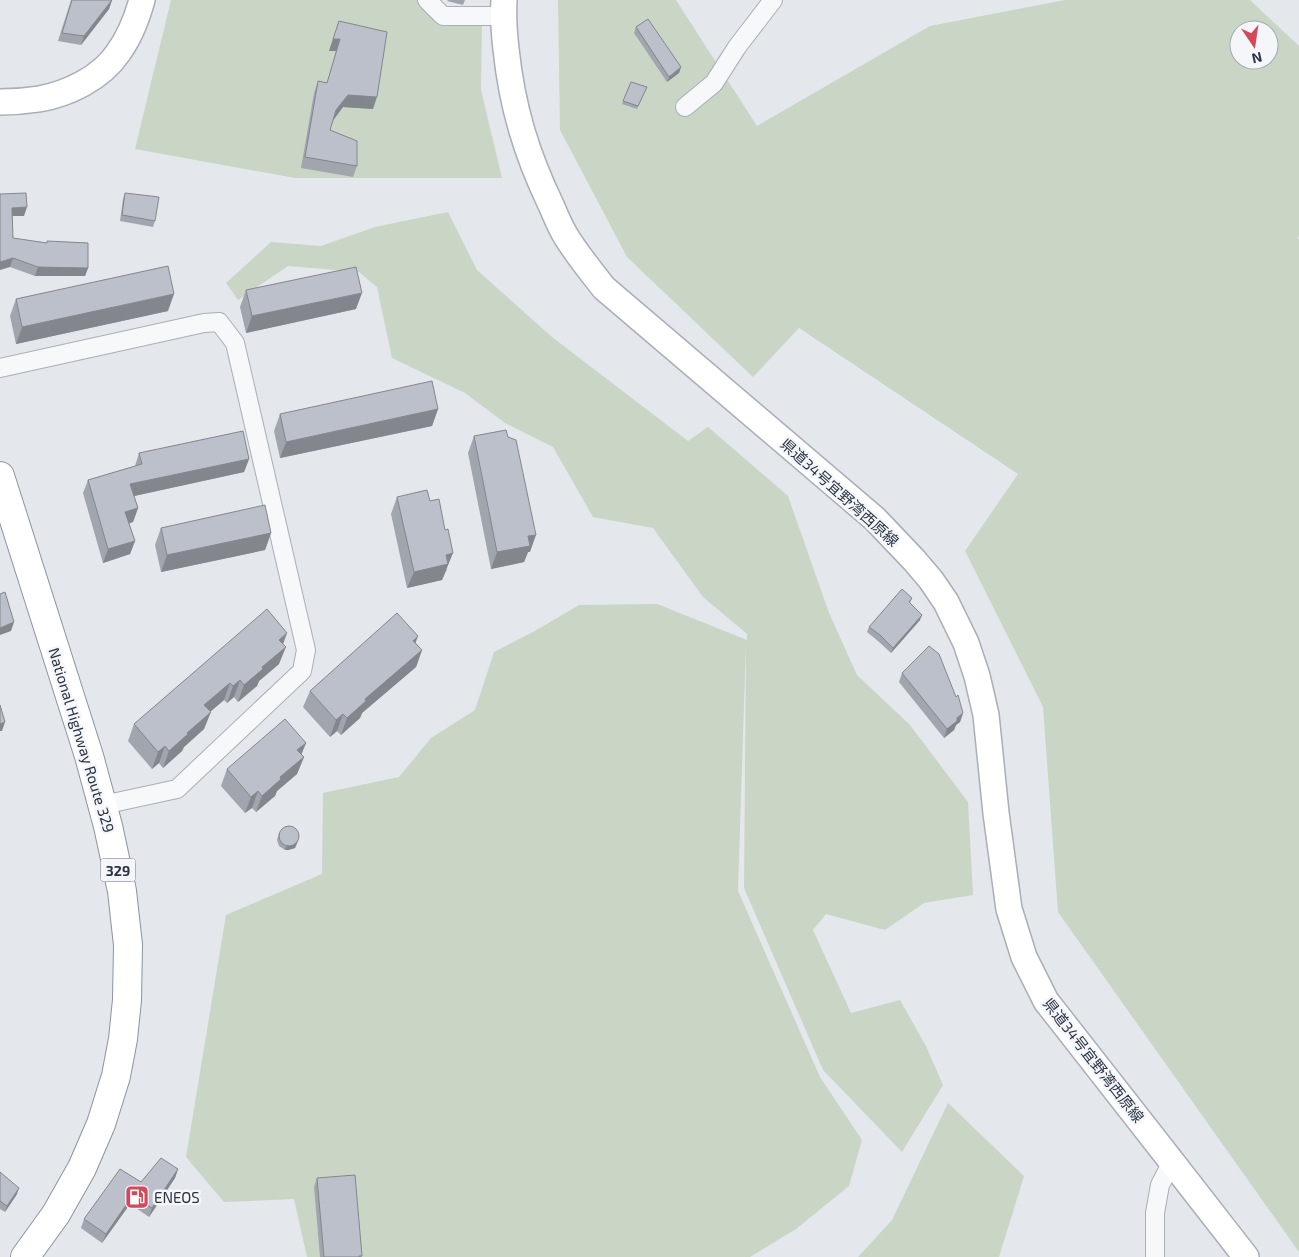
<svg xmlns="http://www.w3.org/2000/svg" width="1299" height="1257" viewBox="0 0 1299 1257" font-family="'Exo 2','Noto Sans JP',sans-serif">
  <style>
    .green { fill: #c9d6c5; fill-rule: evenodd }
    .lines { fill: none; stroke-linecap: round; stroke-linejoin: round }
    .minor-casing { stroke: #a9aeb7; stroke-width: 20 }
    .secondary-casing { stroke: #a9aeb7; stroke-width: 28 }
    .trunk-casing { stroke: #8b94a3; stroke-width: 30 }
    .minor { stroke: #f7f8fa; stroke-width: 18 }
    .secondary { stroke: #fff; stroke-width: 25 }
    .trunk { stroke: #fff; stroke-width: 28 }
    .wall { fill: #a1a5ae }
    .shaded-wall { fill: #83868d }
    .building { fill: #bbc0ca; stroke: #83868d }
    .labels { text-anchor: middle; dominant-baseline: central; stroke-width: 5; stroke-linejoin: round; paint-order: stroke }
    .shield { fill: #f4f6f9; stroke: #676e7b; stroke-width: 1 }
    .shield-label { font-size: 14px; font-weight: bold; fill: #2b3445 }
    .street-label { font-size: 15px; fill: #2b3445; stroke: #f4f6f9 }
    .poi-label { font-size: 15px; fill: #2b3445; stroke: #f4f6f9; text-anchor: start }
  </style>
  <rect width="100%" height="100%" fill="#e4e7ec"/>
  <g class="green">
    <path d="M171 0H434L443 7 482 21 481 90 502 178H295L135 149Z"/>
    <path d="M558 0H676L757 126 930 26 1065 0H1250L1299 46V236L1297 238 1299 239V1252L1058 912 1043 707 965 551 1018 474 799 328 753 377 627 257 560 130ZM1239 30H1269V60H1239Z"/>
    <path d="M448 212 477 270 552 337 688 441 708 427 788 496 829 613 857 675 910 725 968 802 973 895 924 903 885 930 826 914 813 930 851 1013 900 1000 926 1046 943 1085 902 1152 823 1070 744 888 746 644 738 891 820 1077 862 1140 849 1186 796 1229 750 1257H307L294 1199 224 1202 186 1157 226 915 322 874 323 793 399 777 431 738 475 710 494 652 533 632 579 605 657 604 747 640V634L703 597 653 528 593 517 553 447 505 423 465 393 392 358 377 287 359 272 288 266 238 300 226 283 271 242 321 246 375 227Z"/>
    <path d="M948 1103 1024 1176 999 1257H858L892 1220Z"/>
  </g>
  <g class="lines">
    <g class="minor-casing">
      <g id="minor">
        <path d="M427 0 443 16H503"/>
        <path d="M685 107 714 83 737 47 773 0"/>
        <path d="M0 368 204 323 219 322 235 343 306 650 302 671 177 789 103 805"/>
        <path d="M1155 1257V1213L1160 1185 1172 1162"/>
      </g>
    </g>
    <g class="secondary-casing">
      <g id="secondary">
        <path d="M504 0C503 17 504 32 506 49 512 106 526 153 551 205 555 214 559 224 564 233 575 252 590 270 604 288L875 519 914 560 931 580 946 602 966 643 977 676 986 715 996 813 1009 909 1024 957 1046 1001 1172 1162 1246 1257"/>
        <path d="M0 102C13 102 26 101 39 99 68 94 101 78 118 53 129 38 137 18 142 0"/>
      </g>
    </g>
    <g class="trunk-casing">
      <path id="trunk" d="M0 476 89 756 108 826 122 891 128 945 127 1000 123 1039 116 1076 101 1124 82 1168 56 1214 25 1257"/>
    </g>
    <use href="#minor" class="minor"/>
    <use href="#secondary" class="secondary"/>
    <use href="#trunk" class="trunk"/>
  </g>
  <g class="wall">
    <path d="M71 0H112L109 9 81 45 58 41Z"/>
    <path d="M448 0H465L463 5 447 1Z"/>
    <path d="M339 21 373 109 343 107 333 120 330 130 357 166 353 177 301 168 314 93 318 81 327 83 336 51H329Z"/>
    <path d="M636 27 681 67 679 73 667 82 634 33Z"/>
    <path d="M631 82 647 87 637 109 622 104Z"/>
    <path d="M125 193 155 221 153 227 120 221 123 199Z"/>
    <path d="M0 194 24 216H12L13 238 88 268 85 276H35L10 267Z"/>
    <path d="M246 290 356 309 246 333 240 307Z"/>
    <path d="M16 299 168 311 16 344 10 316Z"/>
    <path d="M438 409 432 426 280 458 274 431 280 414Z"/>
    <path d="M474 436 530 552H528L524 562 491 569 468 453Z"/>
    <path d="M139 453 249 459 244 472 134 496 138 508 133 522 129 523 135 541 130 554 103 563 83 493 88 480 135 466Z"/>
    <path d="M397 497 447 570 446 571 442 580 407 588 391 514Z"/>
    <path d="M161 528 271 533 265 550 161 572 155 545Z"/>
    <path d="M912 598 910 603 920 620 891 653 878 641 867 632 869 627Z"/>
    <path d="M416 643 422 650 416 667 362 713 360 718 341 735 337 731 330 737 303 707 310 691Z"/>
    <path d="M283 644 279 664 259 681 257 686 238 702 234 697 227 703 224 700 210 712 204 729 184 747 182 751 163 768 159 763 152 769 128 741 134 724Z"/>
    <path d="M902 673 956 697 963 713 960 722 956 725 954 730 944 738 899 682Z"/>
    <path d="M306 743 301 755 304 757 297 774 277 791 275 796 256 812 252 808 245 813 221 786 227 769Z"/>
    <path d="M279 833 298 841 295 848 288 850H285L279 846 277 840Z"/>
    <path d="M178 1169 175 1178 149 1217 130 1204 102 1243 81 1228 84 1219 141 1182Z"/>
    <path d="M0 1172 17 1194 5 1212 0 1209Z"/>
    <path d="M317 1178 362 1257H320L314 1187Z"/>
  </g>
  <g class="shaded-wall">
    <path d="M112 0 109 9 81 45 84 36Z"/>
    <path d="M333 39H340L336 51H329Z"/>
    <path d="M681 67 679 73 667 82 669 77Z"/>
    <path d="M348 95 377 97 373 109 343 107 332 122 336 110Z"/>
    <path d="M27 207 24 216H9L12 208Z"/>
    <path d="M13 258 10 267 0 270V262Z"/>
    <path d="M38 267 88 268 85 276H35Z"/>
    <path d="M362 293 356 309 246 333 252 316Z"/>
    <path d="M174 294 168 311 16 344 22 327Z"/>
    <path d="M438 409 432 426 280 458 286 442Z"/>
    <path d="M249 459 244 472 125 498 130 484Z"/>
    <path d="M138 508 133 522 121 526 125 512Z"/>
    <path d="M271 533 265 550 161 572 167 555Z"/>
    <path d="M536 535 530 552H528L524 562 491 569 497 552 528 536Z"/>
    <path d="M135 541 130 554 103 563 108 549Z"/>
    <path d="M453 553 442 580 407 588 414 572 446 555Z"/>
    <path d="M922 615 920 620 891 653 893 648Z"/>
    <path d="M14 622 11 631 0 635V628Z"/>
    <path d="M287 633 281 650 279 640Z"/>
    <path d="M418 636 412 653 413 641Z"/>
    <path d="M286 647 279 664 259 681 257 686 238 702 244 685 262 667Z"/>
    <path d="M422 650 416 667 362 713 360 718 341 735 347 718 365 699Z"/>
    <path d="M240 680 234 697 227 703 233 686Z"/>
    <path d="M230 683 224 700 198 722 204 705Z"/>
    <path d="M211 712 204 729 184 747 182 751 163 768 169 751 187 733Z"/>
    <path d="M963 713 960 722 956 725 954 730 944 738 947 729 957 718Z"/>
    <path d="M343 714 337 731 330 737 336 720Z"/>
    <path d="M5 722 2 731H0V724Z"/>
    <path d="M306 743 299 760 297 750Z"/>
    <path d="M165 746 159 763 152 769 158 752Z"/>
    <path d="M304 757 297 774 277 791 275 796 256 812 262 796 280 777Z"/>
    <path d="M258 791 252 808 245 813 251 797Z"/>
    <path d="M299 838 295 848 288 850H285L286 847Z"/>
    <path d="M178 1169 175 1178 149 1217 152 1208Z"/>
    <path d="M19 1188 17 1194 5 1212 7 1206Z"/>
    <path d="M133 1195 130 1204 102 1243 106 1234Z"/>
  </g>
  <g class="building">
    <path d="M72 0H112L84 36 62 33Z"/>
    <path d="M648 19 681 67 669 77 636 27Z"/>
    <path d="M339 21 387 32 377 97 348 95 336 110 330 130 357 141V166L305 157 318 81 327 83 340 39H333Z"/>
    <path d="M631 82 647 87 638 106 623 101Z"/>
    <path d="M26 193 27 207 12 208 13 238 47 243V241L88 243V268L38 267 13 258 0 262V194Z"/>
    <path d="M125 193 159 197 155 221 122 215Z"/>
    <path d="M168 266 174 294 22 327 16 299Z"/>
    <path d="M356 267 362 293 252 316 246 290Z"/>
    <path d="M432 381 438 409 286 442 280 414Z"/>
    <path d="M506 430 508 437 516 440 536 535 528 536 530 546 497 552 474 436Z"/>
    <path d="M243 431 249 459 130 484 138 508 125 512 135 541 108 549 88 480 142 464 139 453Z"/>
    <path d="M427 490 430 501 439 499 445 530 448 529 453 553 446 555 448 564 414 572 397 497Z"/>
    <path d="M265 505 271 533 167 555 161 528Z"/>
    <path d="M902 589 912 598 909 602 922 615 893 648 880 635 869 627Z"/>
    <path d="M5 592 14 622 0 628V594Z"/>
    <path d="M267 609 287 633 279 640 286 647 262 667 263 669 244 685 240 680 233 686 230 683 204 705 211 712 187 733 188 734 169 751 165 746 158 752 134 724Z"/>
    <path d="M397 613 418 636 413 641 422 650 365 699 366 701 347 718 343 714 336 720 310 691Z"/>
    <path d="M929 646 939 654 956 697 958 695 963 713 957 718V721L947 729 902 673Z"/>
    <path d="M0 705 5 722 0 724Z"/>
    <path d="M285 719 306 743 297 750 304 757 280 777 281 779 262 796 258 791 251 797 227 769Z"/>
    <circle cx="289" cy="836" r="10"/>
    <path d="M161 1158 178 1169 152 1208 133 1195 106 1234 84 1219 120 1169 141 1182Z"/>
    <path d="M0 1172 19 1188 7 1206 0 1201Z"/>
    <path d="M355 1175 362 1256H359V1257H324L317 1178Z"/>
  </g>
  <defs>
    <g id="fuel-square" transform="scale(1.25)"><rect x="-9" y="-9" width="18" height="18" rx="4" fill="#d1495b" stroke="#f4f6f9"/><path d="M-5.5-6h7V0h2V4h1.3V-2.5L3-4.5l.8-.8L6-3V5H2.5V1h-1V6h-7ZM-4.2-4.7v3.2H.2V-4.7Z" fill="#fff"/></g>
  </defs>
  <g fill-rule="evenodd">
    <use href="#fuel-square" x="137" y="1197"/>
  </g>
  <g class="labels">
    <rect class="shield" x="100.5" y="858.5" width="35" height="23" rx="4"/>
    <g class="shield-label">
      <text x="118" y="870">329</text>
    </g>
    <g class="street-label">
      <text transform="translate(840 492) rotate(42)">県道34号宜野湾西原線</text>
      <text transform="translate(82 740) rotate(73)">National Highway Route 329</text>
      <text transform="translate(1094 1060) rotate(52)">県道34号宜野湾西原線</text>
    </g>
    <g class="poi-label">
      <text x="154" y="1197">ENEOS</text>
    </g>
  </g>
  <g transform="translate(1254 45) rotate(167)"><circle r="24" fill="#f4f6f9" stroke="#a4a8b1"/>
  <path d="M0-4L9 19L0 12L-9 19Z" fill="#d1495b"/>
  <text y="-8" font-size="14" font-weight="bold" text-anchor="middle" fill="#2b3445">N</text>
  </g>
</svg>
